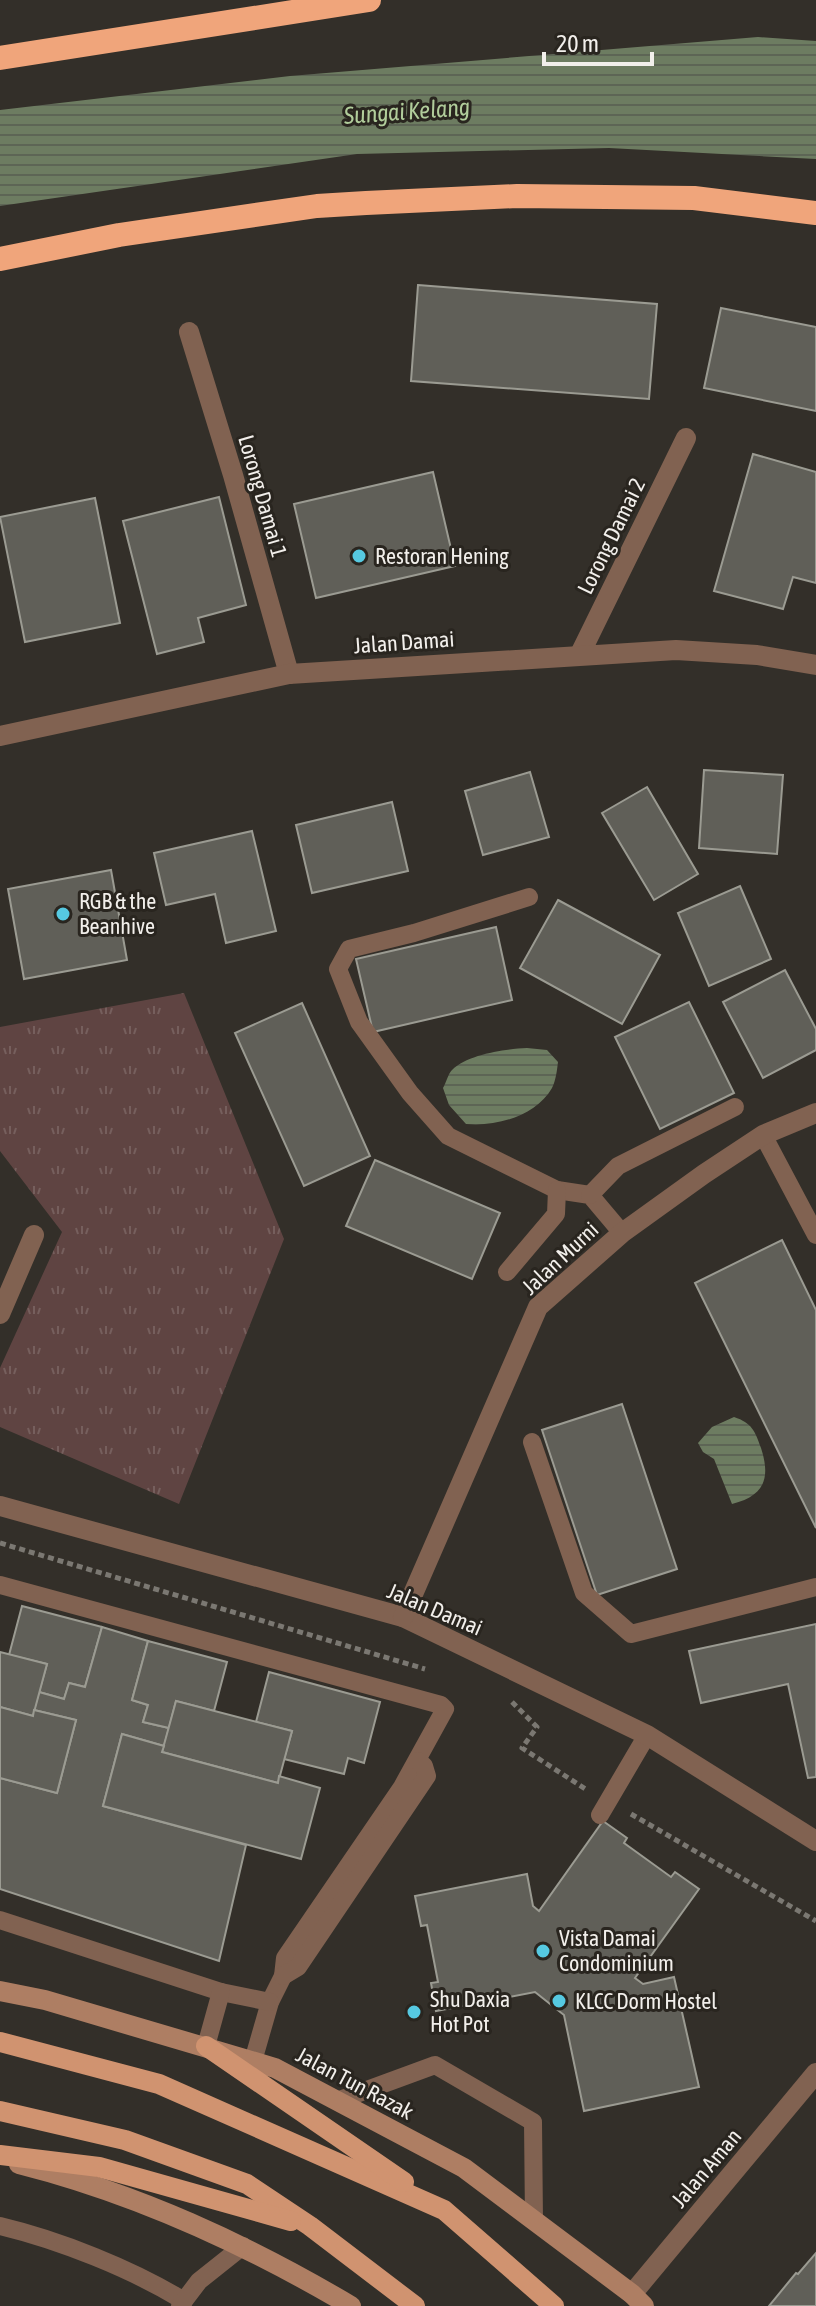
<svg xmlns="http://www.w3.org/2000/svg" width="816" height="2306" viewBox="0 0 816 2306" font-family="'Asap Condensed',sans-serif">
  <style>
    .grass { fill: url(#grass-tufts) }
    .water { fill: url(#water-rules) }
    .building { fill: #605f58; stroke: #9b9b92; stroke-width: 2 }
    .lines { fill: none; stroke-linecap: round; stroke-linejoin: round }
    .path { stroke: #7b7872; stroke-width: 5; stroke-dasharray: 6 4; stroke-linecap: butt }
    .service { stroke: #816251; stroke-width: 18 }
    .minor { stroke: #816251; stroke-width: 20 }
    .secondary { stroke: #ae7e63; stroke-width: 20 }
    .primary { stroke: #d09370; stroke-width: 20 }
    .motorway { stroke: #f0a57b; stroke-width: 24 }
    .poi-dot { fill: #56c9e1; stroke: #29251f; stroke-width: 3 }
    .labels { text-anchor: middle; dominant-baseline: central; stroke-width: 6; stroke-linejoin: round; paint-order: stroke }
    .street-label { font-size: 22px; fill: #f2efeb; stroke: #29251f }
    .poi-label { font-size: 22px; fill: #f2efeb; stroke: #29251f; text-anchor: start }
    .water-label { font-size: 24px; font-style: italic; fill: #b1cd9b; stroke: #29251f }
  </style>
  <defs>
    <pattern id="grass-tufts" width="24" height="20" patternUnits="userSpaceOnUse" patternTransform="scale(2)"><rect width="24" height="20" fill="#5f4442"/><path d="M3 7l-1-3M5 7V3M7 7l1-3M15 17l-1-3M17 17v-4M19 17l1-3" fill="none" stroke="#765f5d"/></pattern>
    <pattern id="water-rules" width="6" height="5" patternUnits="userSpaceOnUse" patternTransform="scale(2)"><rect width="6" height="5" fill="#6d7c61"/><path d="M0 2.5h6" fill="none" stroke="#5d6555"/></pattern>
  </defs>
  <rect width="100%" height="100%" fill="#332f29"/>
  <path class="grass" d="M184 993 284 1239 179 1504 0 1427V1368L62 1232 0 1151V1027Z"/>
  <g class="water">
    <path d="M758 37 816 41V159L609 148 357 154 0 206V110L290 76Z"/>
    <path d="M527 1048 547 1050 558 1062C557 1070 556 1080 552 1088 536 1116 496 1127 466 1124L449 1105 443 1088C446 1083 448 1074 452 1070 468 1054 506 1049 527 1048Z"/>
    <path d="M734 1417C752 1423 755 1431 761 1448 771 1479 764 1496 732 1504L714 1459 703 1452 698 1443 712 1427Z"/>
  </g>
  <g class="building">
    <path d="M418 285 657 304 649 399 411 381Z"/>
    <path d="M721 308 816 327V411L704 388Z"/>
    <path d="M753 454 816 472V583L793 577 783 609 714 591Z"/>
    <path d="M433 472 455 566 316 598 294 504Z"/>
    <path d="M219 497 246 605 198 618 204 642 157 654 123 521Z"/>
    <path d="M95 498 120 623 25 642 0 517Z"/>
    <path d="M704 770 783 775 777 854 699 848Z"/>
    <path d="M530 772 549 837 483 855 465 791Z"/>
    <path d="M647 787 698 874 654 900 602 813Z"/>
    <path d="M392 802 408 871 312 893 296 825Z"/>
    <path d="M252 831 276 931 226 943 215 894 166 905 154 853Z"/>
    <path d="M111 870 127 960 24 979 8 889Z"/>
    <path d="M740 886 771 959 709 986 678 913Z"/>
    <path d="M558 900 660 955 622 1024 520 968Z"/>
    <path d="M496 927 512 1000 373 1032 356 959Z"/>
    <path d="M785 970 816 1029V1050L763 1078 723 1002Z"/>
    <path d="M689 1002 734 1093 660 1129 615 1037Z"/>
    <path d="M302 1003 370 1156 304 1186 235 1033Z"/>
    <path d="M375 1160 500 1213 472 1279 346 1226Z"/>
    <path d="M782 1240 816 1310V1528L695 1283Z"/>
    <path d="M622 1404 677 1569 597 1595 542 1430Z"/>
    <path d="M22 1606 102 1627 85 1687 69 1683 64 1699 39 1692 47 1664 9 1655Z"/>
    <path d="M816 1624V1777L808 1778 788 1684 701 1703 689 1651Z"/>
    <path d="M102 1627 148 1641 132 1700 148 1705 143 1722 169 1728 164 1746 122 1734 103 1806 246 1845 219 1961 0 1889V1778L57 1793 76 1720 34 1710 39 1692 64 1699 69 1683 85 1687Z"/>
    <path d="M148 1641 227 1662 214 1711 176 1701 169 1728 143 1722 148 1705 132 1700Z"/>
    <path d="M0 1652 47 1664 33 1716 0 1707Z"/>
    <path d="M269 1672 380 1702 364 1763 348 1758 344 1774 284 1759 292 1731 256 1722Z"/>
    <path d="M176 1701 292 1731 278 1783 162 1752Z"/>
    <path d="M0 1707 33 1716 34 1710 76 1720 57 1793 0 1778Z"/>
    <path d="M122 1734 164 1746 162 1752 278 1783 279 1776 320 1788 301 1859 103 1806Z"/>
    <path d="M603 1821 627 1838 624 1843 671 1877 675 1872 699 1889 635 1978 643 1984 674 1977 699 2087 584 2111 564 2015 535 1992 436 2011 431 1983 438 1982 427 1925 421 1926 415 1896 527 1874 533 1906 539 1911Z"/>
    <path d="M816 2253V2306H769L796 2273 798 2274Z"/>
  </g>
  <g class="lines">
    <g class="path">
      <path d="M0 1543 425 1669"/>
      <path d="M512 1702 537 1727 522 1748 587 1790"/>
      <path d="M631 1814 816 1921"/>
    </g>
    <g class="service">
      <path d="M529 897 414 933 349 949 338 969 359 1022 410 1093 448 1136 557 1190 590 1195 622 1233"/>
      <path d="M763 1135 816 1235"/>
      <path d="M590 1195 618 1166 735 1107"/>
      <path d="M507 1272 556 1214 557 1190"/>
      <path d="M532 1442 584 1593 631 1634 816 1587"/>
      <path d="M0 1585 441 1705 445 1709 402 1787 285 1958 283 1976 270 2002 253 2061"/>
      <path d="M600 1815 647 1735"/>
      <path d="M0 1920 221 1992 270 2002"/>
      <path d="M283 1976 298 1967 427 1776 424 1766 418 1761"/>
      <path d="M206 2046 221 1992"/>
      <path d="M337 2101 435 2065 533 2122 534 2221"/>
      <path d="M0 2226C59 2240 132 2269 184 2301"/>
      <path d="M180 2306 199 2281 243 2246"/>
    </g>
    <g class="minor">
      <path d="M189 332 233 475 289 674"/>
      <path d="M580 654 686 438"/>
      <path d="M0 736 289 674 676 650 757 655 816 665"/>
      <path d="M0 1314 34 1235"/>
      <path d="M0 1506 403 1617 647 1735 816 1841"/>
      <path d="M403 1617 538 1307 622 1233 704 1174 763 1135 816 1113"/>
      <path d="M632 2294 816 2073"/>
    </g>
    <g class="secondary">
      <path d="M0 1991 45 2000 275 2068 464 2168 632 2294 644 2306"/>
      <path d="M19 2164C138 2194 246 2244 351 2306"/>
    </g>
    <g class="primary">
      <path d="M0 2042 159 2084 444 2210 554 2306"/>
      <path d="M206 2046 404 2182"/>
      <path d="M0 2111 125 2140 247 2184 310 2226 415 2306"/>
      <path d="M0 2155 99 2167 291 2221"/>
    </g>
    <g class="motorway">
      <path d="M0 58 369 0"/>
      <path d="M0 259 119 235 317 206 366 203 517 196 694 198 816 213"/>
    </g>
  </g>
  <g class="poi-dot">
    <circle cx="359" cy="556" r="8"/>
    <circle cx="63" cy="914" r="8"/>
    <circle cx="543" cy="1951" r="8"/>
    <circle cx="559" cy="2001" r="8"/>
    <circle cx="414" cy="2012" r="8"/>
  </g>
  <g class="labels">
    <g class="street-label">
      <text transform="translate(263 496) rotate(74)">Lorong Damai 1</text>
      <text transform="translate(611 536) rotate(-64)">Lorong Damai 2</text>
      <text transform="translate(404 642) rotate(-4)">Jalan Damai</text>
      <text transform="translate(560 1258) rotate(-43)">Jalan Murni</text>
      <text transform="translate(435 1609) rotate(23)">Jalan Damai</text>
      <text transform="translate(355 2083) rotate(28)">Jalan Tun Razak</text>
      <text transform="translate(706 2168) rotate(-50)">Jalan Aman</text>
    </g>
    <g class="poi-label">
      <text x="375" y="556">Restoran Hening</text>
      <text x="79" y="901">RGB &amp; the<tspan x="79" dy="25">Beanhive</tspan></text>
      <text x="559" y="1938">Vista Damai<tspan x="559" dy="25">Condominium</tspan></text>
      <text x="430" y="1999">Shu Daxia<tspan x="430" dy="25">Hot Pot</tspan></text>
      <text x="575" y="2001">KLCC Dorm Hostel</text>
    </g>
    <g class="water-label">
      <text transform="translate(407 111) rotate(-4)">Sungai Kelang</text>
    </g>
  </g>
  <path d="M544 52v12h108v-12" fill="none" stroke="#f2efeb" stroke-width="4"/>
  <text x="556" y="52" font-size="24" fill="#f2efeb" stroke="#29251f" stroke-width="6" paint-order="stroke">20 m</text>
</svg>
